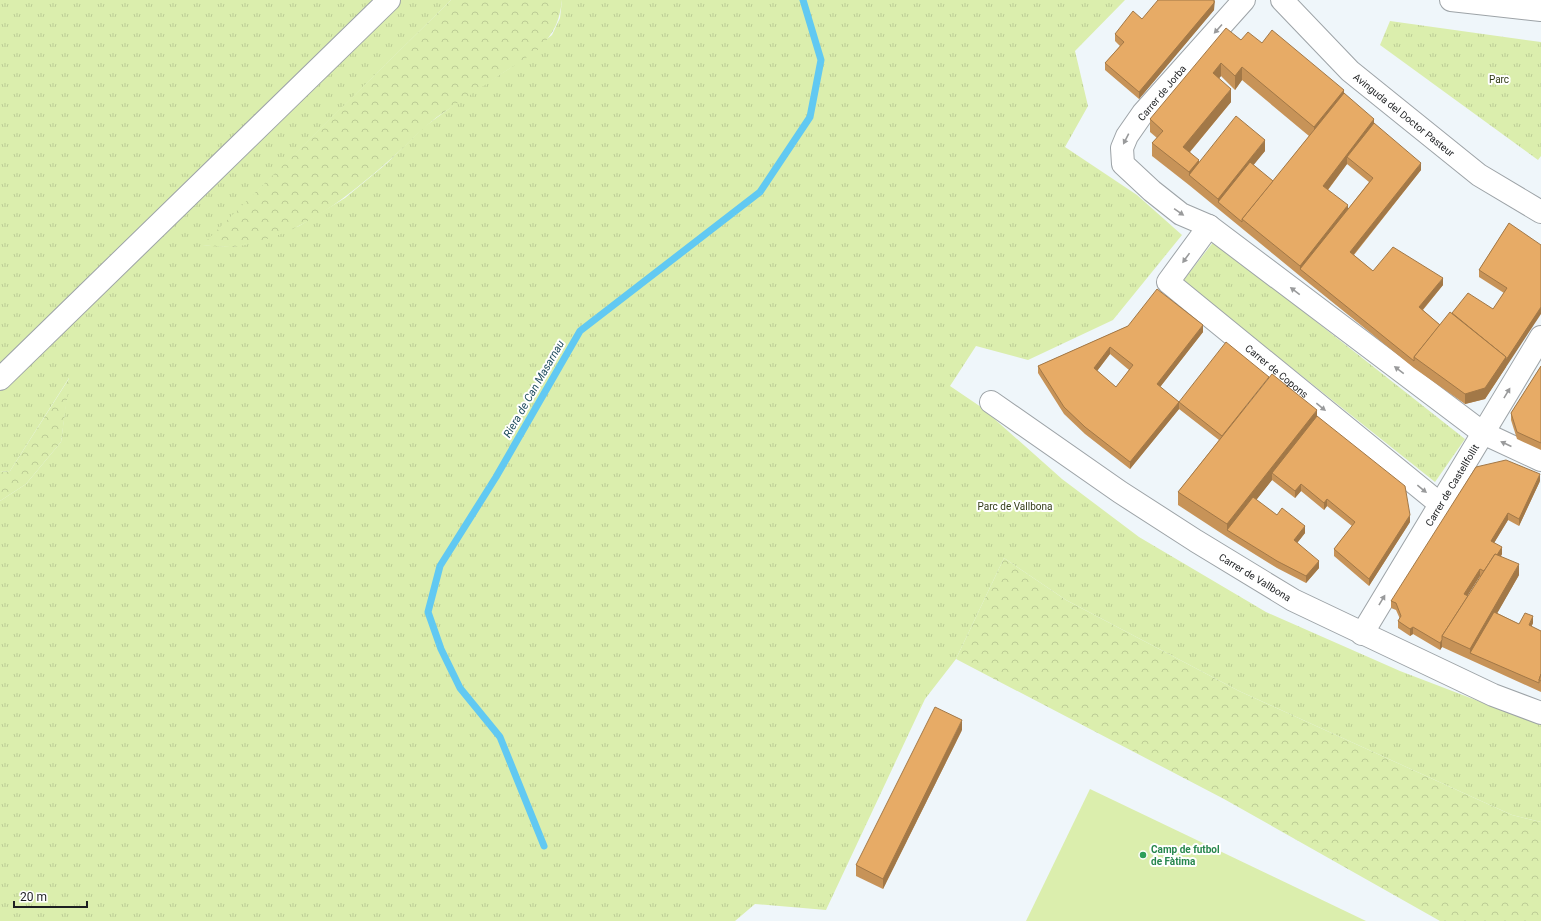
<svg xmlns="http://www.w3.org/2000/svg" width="1541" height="921" viewBox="0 0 1541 921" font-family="Roboto,sans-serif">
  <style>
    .grass { fill: url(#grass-tufts) }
    .forest { fill: url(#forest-crowns) }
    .pitch { fill: #dbeead }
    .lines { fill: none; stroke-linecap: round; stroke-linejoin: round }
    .stream { stroke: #61c9f2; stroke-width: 7 }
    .minor-casing { stroke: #9da3a7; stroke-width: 24 }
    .tertiary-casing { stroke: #9da3a7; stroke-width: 24 }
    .minor { stroke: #fff; stroke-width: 22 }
    .tertiary { stroke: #fff; stroke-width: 22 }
    .wall { fill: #c79358; fill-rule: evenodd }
    .shaded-wall { fill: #a27847 }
    .building { fill: #e7ab66; stroke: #a27847; fill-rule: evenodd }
    .oneway { fill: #999a9b }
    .leisure-dot { fill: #2e9e5b; stroke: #fff; stroke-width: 1.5 }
    .labels { text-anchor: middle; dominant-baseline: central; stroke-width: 4; stroke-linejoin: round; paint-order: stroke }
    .park-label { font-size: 10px; fill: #333c18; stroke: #fff }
    .street-label { font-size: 10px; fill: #1d1f21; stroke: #fff }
    .leisure-label { font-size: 10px; font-weight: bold; fill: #27864d; stroke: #fff; text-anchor: start }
    .water-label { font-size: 11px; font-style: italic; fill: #224e60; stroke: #fff }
  </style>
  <defs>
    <pattern id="grass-tufts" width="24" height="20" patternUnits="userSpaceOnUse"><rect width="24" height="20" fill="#dbeead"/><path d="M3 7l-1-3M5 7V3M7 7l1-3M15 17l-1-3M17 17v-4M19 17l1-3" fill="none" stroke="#bccc95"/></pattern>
    <pattern id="forest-crowns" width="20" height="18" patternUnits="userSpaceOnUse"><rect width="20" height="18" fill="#dbeead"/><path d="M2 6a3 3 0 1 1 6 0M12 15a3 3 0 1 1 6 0" fill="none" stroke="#bccc95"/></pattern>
  </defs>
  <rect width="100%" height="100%" fill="#eff6fa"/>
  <g class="grass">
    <path d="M0 0H451L203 245 231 247 247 244 299 226 345 198 386 164 424 127 465 97 510 68 552 35 560 18 562 0H1125L1075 51 1088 106 1065 147 1137 195 1182 235 1113 320 1028 360 976 346 950 386 981 407 1062 479 1139 537 1266 612 1400 671 1541 725V822L1512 815 1239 691 1066 600 1004 558 956 659 925 699 826 910 755 904 735 921H0V501L26 484 61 442 69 378 10 471 0 472Z"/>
    <path d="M1390 21 1541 42V156L1538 160 1380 45Z"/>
    <path d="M1214 241 1465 439 1435 482 1183 281Z"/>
  </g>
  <g class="forest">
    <path d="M451 0H562C559 23 555 31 539 49L437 117C419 131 403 149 385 164 347 197 307 229 257 242 248 244 238 247 230 247 221 247 211 246 202 245Z"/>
    <path d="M70 377 61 442 26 484 0 501V472L10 471Z"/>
    <path d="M1004 558 1066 600 1239 691 1512 815 1541 822V921H1440L1224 799 956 659Z"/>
  </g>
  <path class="pitch" d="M1090 789 1366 921H1026Z"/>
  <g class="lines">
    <path class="stream" d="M544 846 500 737 460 688 441 649 428 612 440 566 496 477 580 331 760 192 810 117 821 60 803 0"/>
    <g class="minor-casing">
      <g id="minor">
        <path d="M1244 0 1143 113 1127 136 1122 148 1123 164 1152 191 1181 214 1209 226 1483 433 1541 460"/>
        <path id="s1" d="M1282 0 1350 71 1479 175 1541 212"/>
        <path d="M1451 0 1541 10"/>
        <path id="s2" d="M1209 226 1168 282 1440 504"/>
        <path id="s3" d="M991 402 1120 492 1196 541 1293 600 1493 695 1541 713"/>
        <path id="s4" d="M1362 634 1541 337"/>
      </g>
    </g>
    <g class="tertiary-casing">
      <path id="tertiary" d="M0 379 389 0"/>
    </g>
    <use href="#minor" class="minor"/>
    <use href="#tertiary" class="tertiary"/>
  </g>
  <g class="wall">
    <path d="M1214 10 1139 99 1105 70V63L1120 46 1115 41V34L1142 19Z"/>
    <path d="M1241 40 1262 43 1344 93 1421 170 1354 255 1373 271 1443 285 1423 310 1440 325 1452 313 1493 309 1504 293 1479 277V270L1509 223 1506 367 1485 399 1465 404 1414 368 1300 276 1189 185 1152 156V143L1157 138 1150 132V119ZM1221 76 1235 90 1242 80 1309 136 1273 181 1253 165 1265 151 1199 162 1190 152 1231 102 1219 78ZM1347 164 1369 182 1348 209 1328 190Z"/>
    <path d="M1128 326 1203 332 1160 387 1179 402 1317 416 1410 522 1369 586 1334 556V549L1352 526 1327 506 1324 510 1301 491 1295 498 1272 480 1256 500 1277 515 1305 533 1297 543 1319 568 1306 583 1277 568 1227 537 1178 505V492L1219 440 1179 409 1130 469 1085 434 1064 414 1038 373V366ZM1110 354 1129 370 1116 387 1097 371Z"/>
    <path d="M1541 366V450L1517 439 1511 420V413Z"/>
    <path d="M1540 481 1519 526 1508 520 1494 543 1502 554 1501 556 1519 575 1497 613 1519 624 1533 623 1531 627 1541 631V692L1442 647 1440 650 1413 634 1410 636 1398 628V621L1400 619 1396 610 1391 608V601ZM1480 576 1481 577 1468 596H1467Z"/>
    <path d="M962 730 883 889 856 876V865Z"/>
  </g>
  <g class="shaded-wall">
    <path d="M1215 0 1214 10 1139 99V92Z"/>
    <path d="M1221 63V76L1213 86V73Z"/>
    <path d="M1242 67V80L1235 90V76Z"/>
    <path d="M1231 89V102L1183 160V147Z"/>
    <path d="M1344 90V103L1314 140V127Z"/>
    <path d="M1374 119V130L1347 157V164L1323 196V186Z"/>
    <path d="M1265 140V151L1221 205 1218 202V209V199Z"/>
    <path d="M1199 160V173L1189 175V172Z"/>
    <path d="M1421 163V170L1350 259V252Z"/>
    <path d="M1348 205V216L1300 269V266Z"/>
    <path d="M1443 278V285L1419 314V307Z"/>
    <path d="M1541 307V314L1485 399 1465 404V394L1506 357Z"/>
    <path d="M1203 325V332L1157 391V384Z"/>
    <path d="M1110 347V354L1094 375V368Z"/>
    <path d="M1179 402V409L1130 469V462Z"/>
    <path d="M1317 410V423L1272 473V480L1231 532 1227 530V537V524Z"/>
    <path d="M1540 474V481L1519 526V519Z"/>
    <path d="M1301 484V491L1295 498V491Z"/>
    <path d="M1327 499V506L1324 510V503Z"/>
    <path d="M1508 513V520L1491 548V541Z"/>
    <path d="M1410 515V522L1369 586V579Z"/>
    <path d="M1305 526V533L1294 547V540Z"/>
    <path d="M1502 547V554L1485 579V572Z"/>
    <path d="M1319 561V568L1306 583V576Z"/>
    <path d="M1519 564V575L1474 654 1470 653V649Z"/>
    <path d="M1480 569V576L1464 601V594Z"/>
    <path d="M1533 616V623L1529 632V625Z"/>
    <path d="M1413 627V634L1410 636V629Z"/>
    <path d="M1442 640V647L1440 650V643Z"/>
    <path d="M962 720V730L883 889V879Z"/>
  </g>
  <g class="building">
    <path d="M1158 0H1214V3L1139 92 1105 63 1124 42 1115 34 1133 11 1142 19Z"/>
    <path d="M1226 28 1241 40 1248 32 1262 43 1272 30 1344 90 1314 127 1242 67 1235 76 1221 63 1213 73 1231 89 1183 147 1199 160 1189 172 1152 143 1163 131 1150 119Z"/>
    <path d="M1344 93 1374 119 1323 186 1348 205 1300 266 1242 219Z"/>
    <path d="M1236 116 1265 140 1218 199 1189 175Z"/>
    <path d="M1374 123 1421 163 1350 252 1373 271 1393 247 1443 278 1419 307 1440 325 1414 357V361L1300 269 1373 178 1347 157Z"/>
    <path d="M1250 162 1273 181 1242 219V222L1218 202Z"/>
    <path d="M1509 223 1541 245V307L1506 360V357L1452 313 1468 293 1493 309 1507 288 1479 270Z"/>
    <path d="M1157 289 1203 325 1157 384 1179 402 1130 462 1085 427 1064 407 1038 366 1128 326ZM1110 347 1133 365 1116 387 1094 368Z"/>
    <path d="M1450 312 1506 357 1485 388 1465 394 1414 357Z"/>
    <path d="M1226 342 1269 377 1222 436 1179 402Z"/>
    <path d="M1541 366V443L1517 432 1511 413Z"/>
    <path d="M1272 374 1317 410 1227 524 1178 492Z"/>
    <path d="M1317 416 1405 486 1410 515 1369 579 1334 549 1355 522 1327 499 1324 503 1301 484 1295 491 1272 473Z"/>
    <path d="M1506 460 1540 474 1519 519 1508 513 1491 541 1502 547 1497 555 1495 554 1484 571 1480 569 1464 594 1468 596 1442 636V640L1440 643 1413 627 1410 629 1398 621 1401 616 1396 603 1391 601 1476 467Z"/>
    <path d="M1253 497 1277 515 1282 508 1305 526 1294 540 1319 561 1306 576 1277 561 1227 530Z"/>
    <path d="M1495 554 1519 564 1470 649 1442 636Z"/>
    <path d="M1494 612 1519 624 1525 613 1533 616 1529 625 1541 631V674L1539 680V683L1470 653Z"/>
    <path d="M1541 674V681L1539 680Z"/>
    <path d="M935 707 962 720 883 879 856 865Z"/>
  </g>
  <defs><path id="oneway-solid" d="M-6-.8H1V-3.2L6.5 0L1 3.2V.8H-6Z"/></defs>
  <g class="oneway">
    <use href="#oneway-solid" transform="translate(1218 29) rotate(132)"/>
    <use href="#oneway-solid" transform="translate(1126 139) rotate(117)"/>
    <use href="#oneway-solid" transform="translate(1179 212) rotate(35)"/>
    <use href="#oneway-solid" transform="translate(1186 258) rotate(126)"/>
    <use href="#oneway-solid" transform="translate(1295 291) rotate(-143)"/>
    <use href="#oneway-solid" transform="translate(1399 370) rotate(-143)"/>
    <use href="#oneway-solid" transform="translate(1507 393) rotate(-59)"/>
    <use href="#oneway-solid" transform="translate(1321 407) rotate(39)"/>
    <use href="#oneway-solid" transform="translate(1506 444) rotate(-155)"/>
    <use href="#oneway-solid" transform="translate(1422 489) rotate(39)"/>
    <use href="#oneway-solid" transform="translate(1382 600) rotate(-59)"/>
  </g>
  <circle class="leisure-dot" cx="1143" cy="855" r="4"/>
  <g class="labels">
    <g class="park-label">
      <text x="1499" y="79">Parc</text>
      <text x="1015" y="506">Parc de Vallbona</text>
    </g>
    <g class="street-label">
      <text transform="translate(1162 93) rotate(-50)">Carrer de Jorba</text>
      <text stroke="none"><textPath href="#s1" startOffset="168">Avinguda del Doctor Pasteur</textPath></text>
      <text stroke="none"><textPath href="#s2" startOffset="210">Carrer de Copons</textPath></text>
      <text stroke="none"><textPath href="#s4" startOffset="174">Carrer de Castellfollit</textPath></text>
      <text stroke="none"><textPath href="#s3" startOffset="317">Carrer de Vallbona</textPath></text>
    </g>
    <g class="leisure-label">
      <text x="1151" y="849">Camp de futbol<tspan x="1151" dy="12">de Fàtima</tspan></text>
    </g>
    <g class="water-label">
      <text transform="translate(534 389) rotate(-60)">Riera de Can Masarnau</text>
    </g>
  </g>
  <path d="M14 901v6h73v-6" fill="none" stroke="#1d1f21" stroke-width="2"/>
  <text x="20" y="901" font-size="12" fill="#1d1f21" stroke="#ffffff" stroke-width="3" paint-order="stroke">20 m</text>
</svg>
